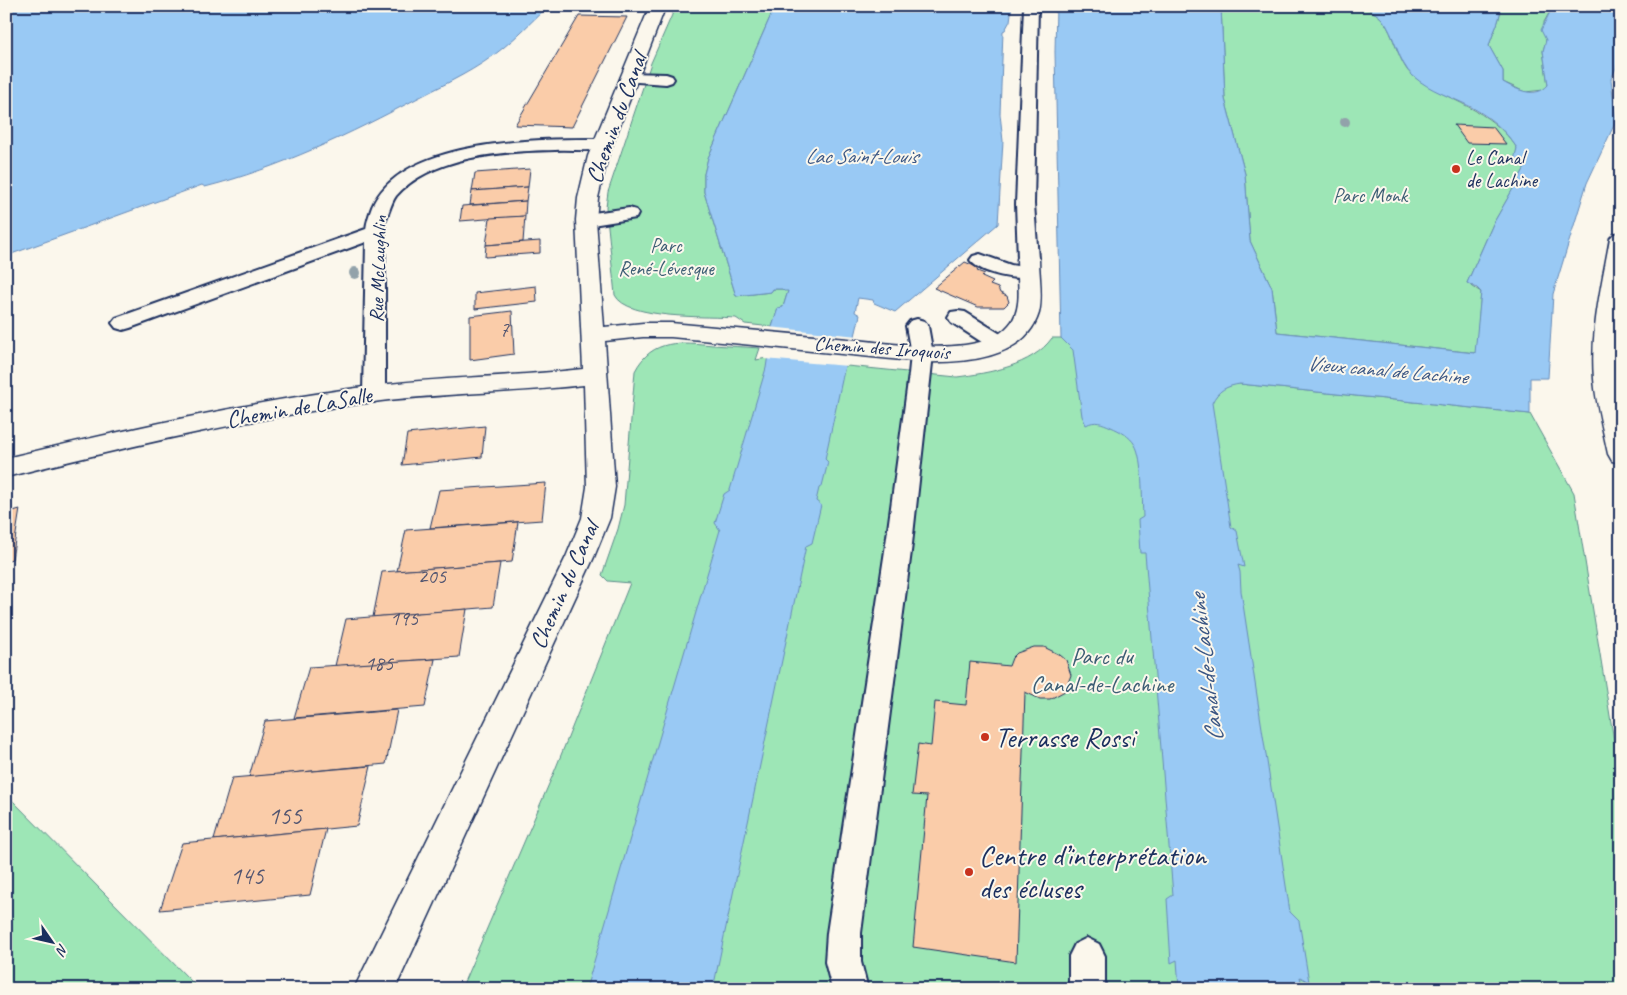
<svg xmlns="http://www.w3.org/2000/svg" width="1627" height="995" viewBox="0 0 1627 995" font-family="Caveat,sans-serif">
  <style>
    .green { fill: #9de6b6; stroke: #5c8a8a }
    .water { fill: #99c9f4; stroke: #678bb8 }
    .pier { fill: #fbf7ec }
    .building { fill: #facca9; stroke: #1b2f5e }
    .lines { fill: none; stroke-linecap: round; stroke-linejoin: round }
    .service-casing { stroke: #1b2f5e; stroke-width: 4 }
    .minor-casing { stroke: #1b2f5e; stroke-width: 3 }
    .tertiary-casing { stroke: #1b2f5e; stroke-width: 3 }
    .service { fill: #fbf7ec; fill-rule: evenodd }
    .minor { fill: #fbf7ec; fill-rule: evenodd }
    .tertiary { fill: #fbf7ec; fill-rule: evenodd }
    .tree { fill: #92a2aa }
    .poi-dot { fill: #c8321e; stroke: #fbf7ec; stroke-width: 2 }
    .labels { text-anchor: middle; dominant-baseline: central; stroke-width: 4; stroke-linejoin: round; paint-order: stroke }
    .far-poi-label { font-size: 20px; fill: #1b2f5e; stroke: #fbf7ec; text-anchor: start }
    .far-park-label { font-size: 20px; fill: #3c5d74; stroke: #fbf7ec }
    .far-street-label { font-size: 20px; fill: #1b2f5e; stroke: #fbf7ec }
    .far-water-label { font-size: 21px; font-style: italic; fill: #3a5684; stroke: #fbf7ec }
    .number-label { font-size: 21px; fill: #535671 }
    .street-label { font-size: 24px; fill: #1b2f5e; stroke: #fbf7ec }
    .park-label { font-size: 24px; fill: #3c5d74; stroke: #fbf7ec }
    .water-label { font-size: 25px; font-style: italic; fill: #3a5684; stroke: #fbf7ec }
    .near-number-label { font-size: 25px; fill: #535671 }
    .near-poi-label { font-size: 29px; fill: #1b2f5e; stroke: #fbf7ec; text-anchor: start }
  </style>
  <rect width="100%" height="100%" fill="#fbf7ec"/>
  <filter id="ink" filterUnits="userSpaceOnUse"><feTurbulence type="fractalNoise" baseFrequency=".02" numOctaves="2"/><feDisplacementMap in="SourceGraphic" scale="10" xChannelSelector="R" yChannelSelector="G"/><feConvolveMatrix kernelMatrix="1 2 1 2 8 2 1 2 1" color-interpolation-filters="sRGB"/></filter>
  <g filter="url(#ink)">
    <g class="green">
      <path d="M656 6H775L708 158 704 174V192L736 296 771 292 773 289H782L788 291 783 307 778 309 772 327 745 324 736 318C709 316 627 320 615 295L606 207 608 192 651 63 675 8Z"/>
      <path d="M1221 6H1363C1369 10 1377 13 1382 19 1394 33 1399 66 1413 76 1450 103 1489 107 1517 148L1516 154 1526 166 1493 224 1467 283 1481 292 1476 353 1277 332 1272 288 1250 241 1245 174 1225 99Z"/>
      <path d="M1501 6H1553L1544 22 1546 40 1543 51 1548 85 1544 90 1525 92 1503 82V71L1489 46C1493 32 1500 22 1501 6Z"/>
      <path d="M1052 338H1061L1240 384 1530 414 1574 493 1621 784V989H461L555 770 630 583 608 581 602 575 618 529 624 505 635 371C652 338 681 342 713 345 728 346 744 347 760 348L756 360 767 358 957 377C989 373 1032 366 1052 338Z"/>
      <path d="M6 794 199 989H6Z"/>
    </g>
    <g class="water">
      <path d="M6 6H553L545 9C531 22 518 36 503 48 478 69 447 83 418 98 350 134 280 168 205 187L202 185 6 256Z"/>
      <path d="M775 6H1012L1010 21 1005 30 1003 31 1000 114 1003 141 998 224 895 312 874 303 873 300 858 298 855 312 860 315 855 336 845 366 825 459 828 462 822 486 819 488 816 501 821 505 812 543 806 546 713 989H586L720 530 715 523 724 494 730 490 766 368 772 327 778 308 783 307 788 291H784L782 289H773L771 292 736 296 704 192V174L708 158Z"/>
      <path d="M1056 6H1221L1225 99 1245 174 1250 241 1272 288 1277 332 1475 353 1481 292 1477 288 1467 283 1493 224 1526 166 1514 160 1517 148C1505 130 1490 117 1471 107 1452 97 1430 91 1413 76 1398 63 1395 34 1382 19 1377 13 1369 10 1363 6H1501C1500 23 1493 31 1489 46L1503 71V82C1517 90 1536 99 1548 85L1543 51 1546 40 1541 30 1553 6H1621V57L1611 79 1616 121 1587 183 1553 294 1548 378H1530V414L1240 384C1227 386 1218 390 1212 403L1231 527 1237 531 1244 567 1238 565 1240 572 1241 591 1290 912 1299 921 1309 982 1300 977 1303 989H1179L1177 960 1171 963 1167 899 1173 895 1145 553H1140L1138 520 1143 517C1142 500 1143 458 1135 445 1130 436 1120 431 1111 427 1102 423 1095 420 1086 425L1082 416 1073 350 1061 338 1055 52Z"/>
    </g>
    <path class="pier" d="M769 327 858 336 848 366 764 359Z"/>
    <g class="building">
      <path d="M579 16 627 17 572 127 515 125Z"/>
      <path d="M1454 125 1493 127 1506 144 1467 143Z"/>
      <path d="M530 169 528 187 472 191 475 173Z"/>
      <path d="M528 187 526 201 470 205 472 191Z"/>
      <path d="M526 201 525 216 460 221 462 206Z"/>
      <path d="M525 216 523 242 486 245 490 218Z"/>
      <path d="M540 241V253L485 257 486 245Z"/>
      <path d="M965 262 979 268 977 271 985 274 982 277 993 282 990 285 998 288 1000 293 1007 296 1009 302 1004 307H978L934 288Z"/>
      <path d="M536 286 537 302 475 309V293Z"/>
      <path d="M512 311 514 354 470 360V316Z"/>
      <path d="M485 426 482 457 402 465 407 434Z"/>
      <path d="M546 483 542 520 430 528 439 490Z"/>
      <path d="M20 509 12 559 6 561V513Z"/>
      <path d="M518 522 512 562 397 571 406 530Z"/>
      <path d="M500 563 493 607 373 617 382 572Z"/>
      <path d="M467 609 459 657 335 666 346 619Z"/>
      <path d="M1034 647H1044L1060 655 1066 660 1071 675 1065 691 1050 699H1040L1025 692 1016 962 913 947 927 796 912 795 918 744 931 746 935 702 966 705 970 662 1009 666 1012 658 1017 653Z"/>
      <path d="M435 659 425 707 294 718 309 667Z"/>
      <path d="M397 710 386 764 249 777 265 721Z"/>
      <path d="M371 766 357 826 214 840 232 778Z"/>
      <path d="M326 829 310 895 160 910 182 843Z"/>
    </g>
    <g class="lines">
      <g class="service-casing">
        <g id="service">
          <path d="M1024 6H1038L1034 204 1038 259 1035 263 1028 265 1021 263 1018 259 1016 204Z"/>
          <path d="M629 73 666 74 672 76 674 79 672 82 666 84 623 81 621 78 623 75Z"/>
          <path d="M603 139 609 140 612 144 609 148C592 152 572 149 555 150 505 151 431 156 396 196 391 203 389 213 385 221V394L382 399 374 402 366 399 363 394 366 242 130 328 123 330 116 328 112 323 116 318 366 229C367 221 369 215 372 207 402 138 539 139 603 139Z"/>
          <path d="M629 208 636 210 638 214 636 218 586 226 579 224 577 220 579 216 586 214Z"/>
          <path d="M980 254 1011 265 1035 269 1038 273 1035 277C1019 281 980 274 970 260L973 256Z"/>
          <path d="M958 311 965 312 1007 338 1010 343 1007 348 999 350 991 348 951 322 948 317 951 312Z"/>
          <path d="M917 319 924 321 928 326 933 354 912 544 861 933V962L868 989H832L825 962 827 933 886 544 909 374 911 354 906 326 910 321Z"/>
          <path d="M1087 938 1099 944 1105 956V989H1069V956L1075 944Z"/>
        </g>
      </g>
      <g class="minor-casing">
        <path id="minor" d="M650 6H664L665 8 608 156 598 198 596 220 604 327 643 323H671C730 328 789 334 848 339 887 343 927 350 965 345 981 343 998 338 1009 325 1024 309 1017 279 1017 259L1020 254 1028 253 1036 254 1039 259C1039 276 1043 296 1039 313 1025 360 962 363 922 362L671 337H643L605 341 615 487 610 518 594 557 395 989H354L566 557 582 518 587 487 584 385C514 393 443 393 373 402 249 418 127 447 6 477V458C127 429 248 402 371 386 441 377 513 377 583 369L576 220 578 198 588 156Z"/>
      </g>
      <g class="tertiary-casing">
        <path id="tertiary" d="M1621 232V305L1617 361 1621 394V463L1612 461 1608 454C1603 429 1596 404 1594 379 1590 331 1602 284 1610 238L1614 234Z"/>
      </g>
      <use href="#service" class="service"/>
      <use href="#minor" class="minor"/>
      <use href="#tertiary" class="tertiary"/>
    </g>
    <g class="tree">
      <circle cx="1345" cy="122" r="5"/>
      <circle cx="355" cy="273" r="6"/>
    </g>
  </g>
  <g class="poi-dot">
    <circle cx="1456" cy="169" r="5"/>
    <circle cx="985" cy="737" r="5"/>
    <circle cx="969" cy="872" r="5"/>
  </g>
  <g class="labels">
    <g class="far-poi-label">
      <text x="1466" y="157">Le Canal<tspan x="1466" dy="23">de Lachine</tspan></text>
    </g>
    <g class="far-park-label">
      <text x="1370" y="195">Parc Monk</text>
      <text x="666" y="245">Parc<tspan x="666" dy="23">René-Lévesque</tspan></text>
    </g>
    <g class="far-street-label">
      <text transform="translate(378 269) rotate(-88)">Rue McLaughlin</text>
      <text transform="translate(882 348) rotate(4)">Chemin des Iroquois</text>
    </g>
    <g class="far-water-label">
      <text x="861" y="156">Lac Saint-Louis</text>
      <text transform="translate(1387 370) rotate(5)">Vieux canal de Lachine</text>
    </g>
    <g class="number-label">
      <text x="504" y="329">7</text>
      <text x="432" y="576">205</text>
      <text x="404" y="618">195</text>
      <text x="379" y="663">185</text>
    </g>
    <g class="street-label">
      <text transform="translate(616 118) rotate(-70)">Chemin du Canal</text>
      <text transform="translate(299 407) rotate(-10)">Chemin de LaSalle</text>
      <text transform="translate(564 585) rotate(-66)">Chemin du Canal</text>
    </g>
    <g class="park-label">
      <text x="1102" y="656">Parc du<tspan x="1102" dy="28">Canal-de-Lachine</tspan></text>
    </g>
    <g class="water-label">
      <text transform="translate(1206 668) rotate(-97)">Canal-de-Lachine</text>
    </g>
    <g class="near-number-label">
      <text x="285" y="816">155</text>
      <text x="247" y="876">145</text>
    </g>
    <g class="near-poi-label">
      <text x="995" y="737">Terrasse Rossi</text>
      <text x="979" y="855">Centre d’interprétation<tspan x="979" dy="33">des écluses</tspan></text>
    </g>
  </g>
  <rect width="1627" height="995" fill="none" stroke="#fbf7ec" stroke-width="25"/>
  <rect x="12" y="12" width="1602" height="970" fill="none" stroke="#1b2f5e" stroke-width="2" filter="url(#ink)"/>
  <g transform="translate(52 942) rotate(124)" stroke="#fbf7ec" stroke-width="4" paint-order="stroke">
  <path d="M0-4L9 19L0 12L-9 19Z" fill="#1b2f5e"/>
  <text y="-8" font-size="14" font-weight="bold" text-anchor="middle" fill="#1b2f5e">N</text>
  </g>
</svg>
